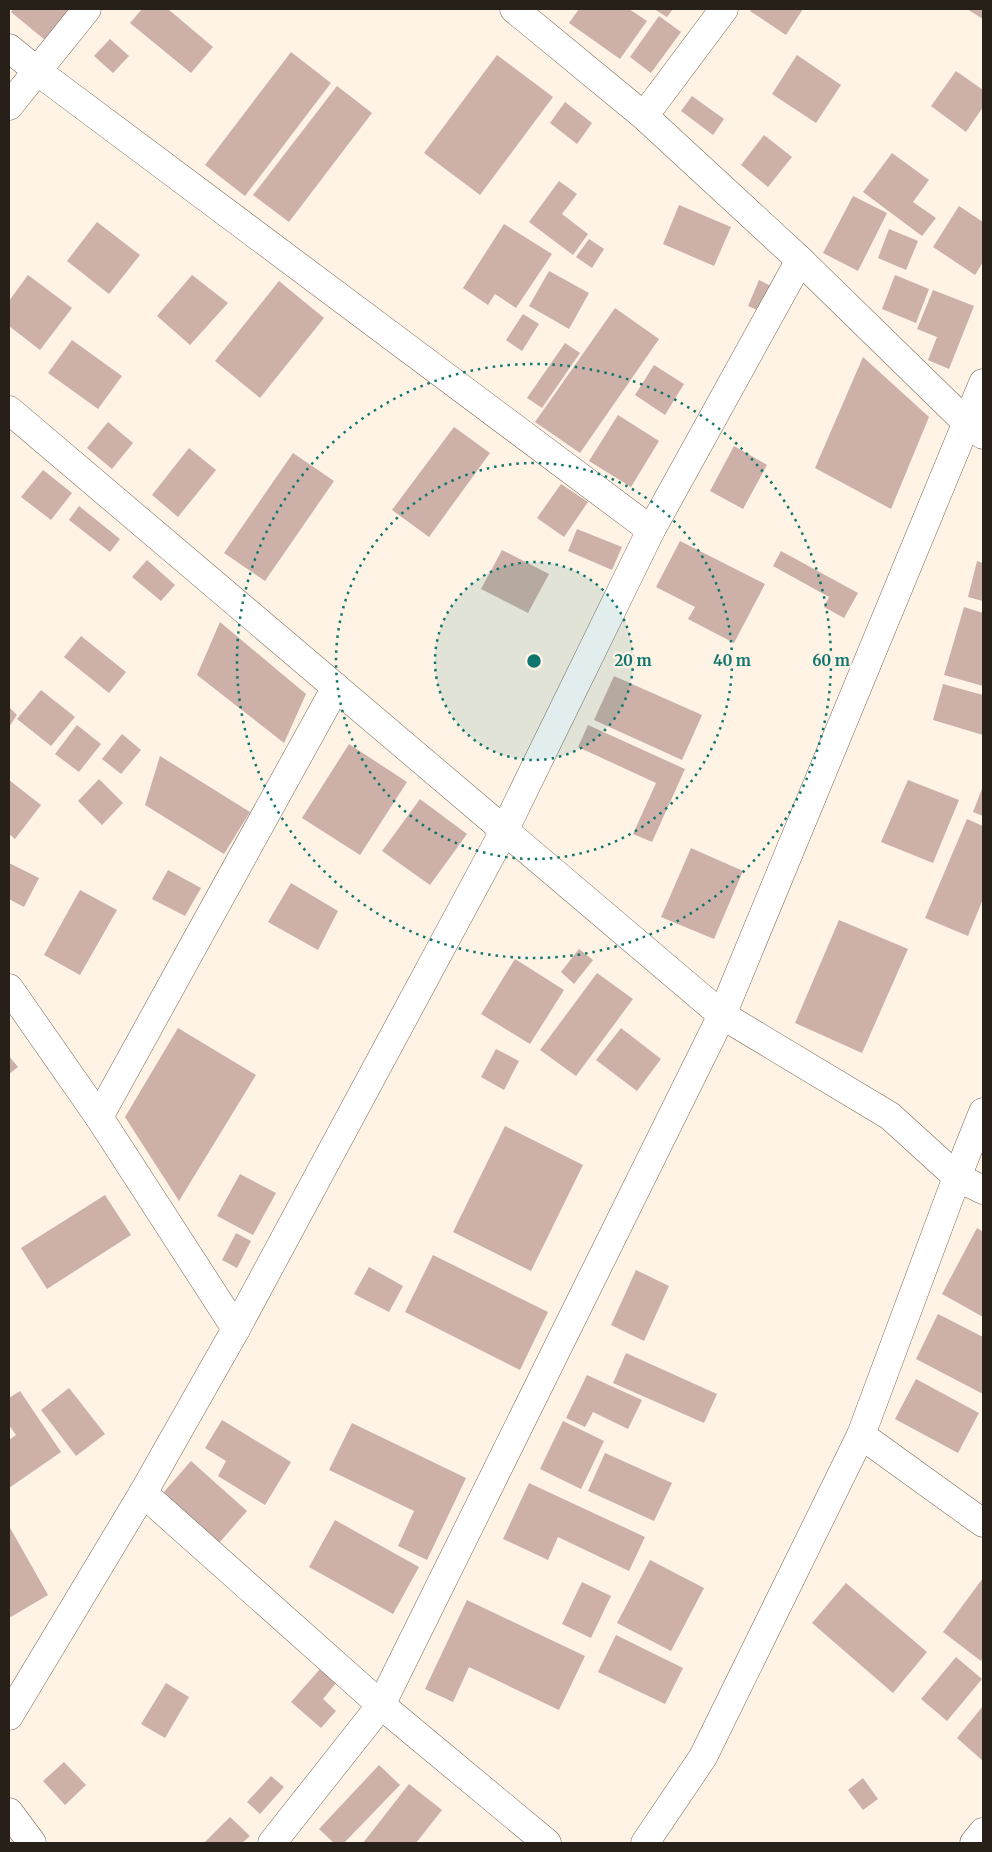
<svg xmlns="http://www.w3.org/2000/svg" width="992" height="1852" viewBox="0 0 992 1852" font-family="Merriweather,serif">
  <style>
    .building { fill: #cdb1a8 }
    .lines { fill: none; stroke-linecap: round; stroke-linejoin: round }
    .minor-casing { stroke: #796856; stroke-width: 29 }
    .major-casing { stroke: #796856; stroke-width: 29 }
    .minor { stroke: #fff; stroke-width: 28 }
    .major { stroke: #fff; stroke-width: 28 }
    .ring { fill: none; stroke: #0f766e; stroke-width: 2.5; stroke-dasharray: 2.5 5 }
    .centre { fill: #0f766e; stroke: #fff3e6; stroke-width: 2.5 }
    .ring-label { font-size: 15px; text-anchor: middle; font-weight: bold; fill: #0f766e; stroke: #fff3e6; stroke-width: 4.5; stroke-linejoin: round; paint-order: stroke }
  </style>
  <rect width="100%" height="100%" fill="#fff3e6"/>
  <g class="building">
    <path d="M13 9H69L45 40 11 12Z"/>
    <path d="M142 9H168L213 47 191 73 130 23Z"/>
    <path d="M579 9H629L647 21 620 59 569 23Z"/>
    <path d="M654 9H673L667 17Z"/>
    <path d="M752 9H803L786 35 750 11Z"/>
    <path d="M967 9H983V19Z"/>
    <path d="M659 16 681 32 651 73 630 57Z"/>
    <path d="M110 39 129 56 113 73 94 56Z"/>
    <path d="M291 52 331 83 245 196 205 165Z"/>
    <path d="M497 55 553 97 480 195 424 153Z"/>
    <path d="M797 55 841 85 816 123 772 94Z"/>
    <path d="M956 71 983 90V107L966 132 931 106Z"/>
    <path d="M337 86 372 113 289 222 253 195Z"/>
    <path d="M692 96 724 119 713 135 681 111Z"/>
    <path d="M565 102 592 123 577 144 550 123Z"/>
    <path d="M764 135 792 157 768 187 741 165Z"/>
    <path d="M892 153 929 180 913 202 936 218 922 236 863 192Z"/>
    <path d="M559 181 577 194 562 214 588 234 573 255 529 222Z"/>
    <path d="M853 196 887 213 858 271 823 253Z"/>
    <path d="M679 205 731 227 714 266 663 244Z"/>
    <path d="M959 206 983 222V262L975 275 933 247Z"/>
    <path d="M97 222 140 255 109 294 67 261Z"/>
    <path d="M504 224 552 254 516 308 495 294 488 305 463 288Z"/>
    <path d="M889 229 918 241 906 270 878 258Z"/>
    <path d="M589 239 604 249 592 268 576 257Z"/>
    <path d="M549 271 589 293 569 329 529 306Z"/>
    <path d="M28 275 72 308 40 350 9 326V301Z"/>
    <path d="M192 275 228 303 190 345 157 316Z"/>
    <path d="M895 275 929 289 916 323 882 309Z"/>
    <path d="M759 280 773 287 762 312 748 306Z"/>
    <path d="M279 281 324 318 260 398 215 361Z"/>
    <path d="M933 290 974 306 949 369 928 360 937 337 917 329Z"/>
    <path d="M615 308 659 339 580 453 535 422Z"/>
    <path d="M523 314 539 324 522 351 506 340Z"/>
    <path d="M72 340 122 376 98 409 48 373Z"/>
    <path d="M565 343 580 353 542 408 527 398Z"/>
    <path d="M863 357 929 417 891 509 815 468Z"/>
    <path d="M654 365 684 384 665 415 635 395Z"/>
    <path d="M618 415 659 441 631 487 589 461Z"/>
    <path d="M108 422 133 443 112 469 87 448Z"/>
    <path d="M454 427 490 453 429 537 392 510Z"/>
    <path d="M734 446 767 465 743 509 710 491Z"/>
    <path d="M189 448 216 470 178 517 152 495Z"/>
    <path d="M293 453 334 481 265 581 224 553Z"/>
    <path d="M43 470 72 493 51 520 21 497Z"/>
    <path d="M561 484 588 502 564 537 537 518Z"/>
    <path d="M79 506 120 539 110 552 69 520Z"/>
    <path d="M577 529 622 547 612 570 568 551Z"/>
    <path d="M680 541 765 584 734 643 688 619 695 607 656 587Z"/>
    <path d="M502 550 549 574 528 613 481 589Z"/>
    <path d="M781 551 858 593 844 618 824 607 829 597 773 566Z"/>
    <path d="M147 560 175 585 161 601 132 577Z"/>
    <path d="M977 561 983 563V601L968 597Z"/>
    <path d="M964 607 983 613V686L944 675Z"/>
    <path d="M220 622 306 694 284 743 197 675Z"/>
    <path d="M81 636 126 672 109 693 64 657Z"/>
    <path d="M614 676 702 715 682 760 594 720Z"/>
    <path d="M943 684 983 695V735L933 720Z"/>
    <path d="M41 690 75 717 51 746 17 719Z"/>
    <path d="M9 707 17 715 9 727Z"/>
    <path d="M77 725 101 744 79 772 55 754Z"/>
    <path d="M588 725 685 769 652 842 633 834 656 783 578 747Z"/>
    <path d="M122 734 141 750 121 774 102 759Z"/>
    <path d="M349 744 407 782 360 855 302 818Z"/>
    <path d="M160 756 250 812 224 854 145 805Z"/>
    <path d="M99 779 123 803 102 825 78 801Z"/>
    <path d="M9 780 41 805 15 839 9 834Z"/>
    <path d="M908 780 959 800 933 863 881 842Z"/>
    <path d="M983 786V816L973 812Z"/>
    <path d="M420 799 467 834 430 885 382 851Z"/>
    <path d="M967 819 983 826V899L968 936 925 918Z"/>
    <path d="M691 848 743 871 714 939 661 917Z"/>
    <path d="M9 863 39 878 24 907 9 899Z"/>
    <path d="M168 870 201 888 185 916 152 899Z"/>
    <path d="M291 883 338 911 318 950 268 922Z"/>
    <path d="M80 890 117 910 80 975 44 955Z"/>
    <path d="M839 920 908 949 862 1053 795 1023Z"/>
    <path d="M579 949 593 960 574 984 561 972Z"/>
    <path d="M515 959 564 990 530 1044 481 1014Z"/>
    <path d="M597 973 633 999 576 1076 540 1050Z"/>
    <path d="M178 1028 256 1075 179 1201 125 1117Z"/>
    <path d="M621 1028 661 1059 637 1091 596 1060Z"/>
    <path d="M496 1049 519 1061 504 1090 481 1077Z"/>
    <path d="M9 1056 18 1067 9 1074Z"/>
    <path d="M505 1126 583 1165 531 1271 453 1232Z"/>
    <path d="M240 1174 276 1193 253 1235 217 1216Z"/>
    <path d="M105 1195 131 1235 47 1289 21 1248Z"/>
    <path d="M977 1228 983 1232V1317L942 1294Z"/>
    <path d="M236 1233 251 1241 237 1268 222 1260Z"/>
    <path d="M433 1255 548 1312 520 1370 405 1312Z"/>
    <path d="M369 1267 403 1286 389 1312 354 1294Z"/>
    <path d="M636 1270 669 1286 644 1341 611 1325Z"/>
    <path d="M938 1314 983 1337V1394L916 1359Z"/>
    <path d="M626 1353 717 1394 704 1423 613 1383Z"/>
    <path d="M587 1375 642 1400 628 1429 593 1412 585 1427 566 1418Z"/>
    <path d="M916 1379 979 1413 958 1453 895 1419Z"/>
    <path d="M69 1388 105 1434 76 1456 41 1410Z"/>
    <path d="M20 1391 61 1452 9 1488V1440L16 1435 9 1425V1398Z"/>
    <path d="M222 1420 291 1462 265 1505 218 1476 226 1461 205 1448Z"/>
    <path d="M563 1421 604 1441 581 1489 540 1469Z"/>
    <path d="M352 1423 466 1478 427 1560 398 1546 414 1511 329 1470Z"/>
    <path d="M605 1453 672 1483 654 1521 588 1491Z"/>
    <path d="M191 1461 247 1511 219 1543 163 1493Z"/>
    <path d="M529 1483 645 1537 629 1571 558 1537 548 1560 503 1539Z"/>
    <path d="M335 1520 419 1567 393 1614 309 1567Z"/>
    <path d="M9 1526 48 1595 9 1618Z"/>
    <path d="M650 1560 704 1588 671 1651 617 1623Z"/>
    <path d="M983 1578V1657L981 1661 943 1632Z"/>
    <path d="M582 1582 611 1596 591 1638 562 1624Z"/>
    <path d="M846 1583 927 1652 893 1693 812 1623Z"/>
    <path d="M467 1600 585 1656 559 1710 469 1667 453 1702 425 1689Z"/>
    <path d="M616 1635 683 1668 665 1704 598 1672Z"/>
    <path d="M956 1657 982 1679 947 1721 921 1699Z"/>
    <path d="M320 1669 336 1683 323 1699 336 1711 321 1728 291 1702Z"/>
    <path d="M166 1683 189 1697 165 1738 141 1724Z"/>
    <path d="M983 1706V1761L957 1738Z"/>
    <path d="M64 1762 86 1785 65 1805 43 1781Z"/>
    <path d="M379 1765 400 1785 344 1843H334L319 1829Z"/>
    <path d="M271 1776 284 1787 260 1814 247 1802Z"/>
    <path d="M863 1778 878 1799 863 1810 848 1790Z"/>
    <path d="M409 1784 442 1810 416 1843H363Z"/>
    <path d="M230 1817 250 1836 242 1843H204Z"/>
  </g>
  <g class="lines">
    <g class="minor-casing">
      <g id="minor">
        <path d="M514 9 644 116 800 260 967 423 983 435"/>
        <path d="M9 48 37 71 651 530"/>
        <path d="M9 106 87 9"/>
        <path d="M644 116 724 9"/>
        <path d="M9 410 722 1015 890 1116 957 1177 983 1190"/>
        <path d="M9 988 99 1117 236 1329"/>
        <path d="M99 1117 336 687"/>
        <path d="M861 1435 983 1523"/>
        <path d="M143 1493 381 1705 547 1843"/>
        <path d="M9 1716 143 1493 236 1329 504 831 651 530 800 260"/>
        <path d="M272 1843 381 1705 722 1015 983 383"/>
        <path d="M645 1843 703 1757 861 1435 957 1177 983 1112"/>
        <path d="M974 1843 983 1832"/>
      </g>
    </g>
    <g class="major-casing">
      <path id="major" d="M9 1812 32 1843"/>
    </g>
    <use href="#minor" class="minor"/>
    <use href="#major" class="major"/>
  </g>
  <circle cx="534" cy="661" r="99" fill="#0f766e" fill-opacity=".12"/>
  <g class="ring">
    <circle cx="534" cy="661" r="99"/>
    <circle cx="534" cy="661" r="198"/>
    <circle cx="534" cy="661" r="297"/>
  </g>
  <circle cx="534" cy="661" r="8" class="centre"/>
  <g class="ring-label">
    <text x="633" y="666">20 m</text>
    <text x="732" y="666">40 m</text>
    <text x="831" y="666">60 m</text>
  </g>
  <rect width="992" height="1852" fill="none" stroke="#272019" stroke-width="20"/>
</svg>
